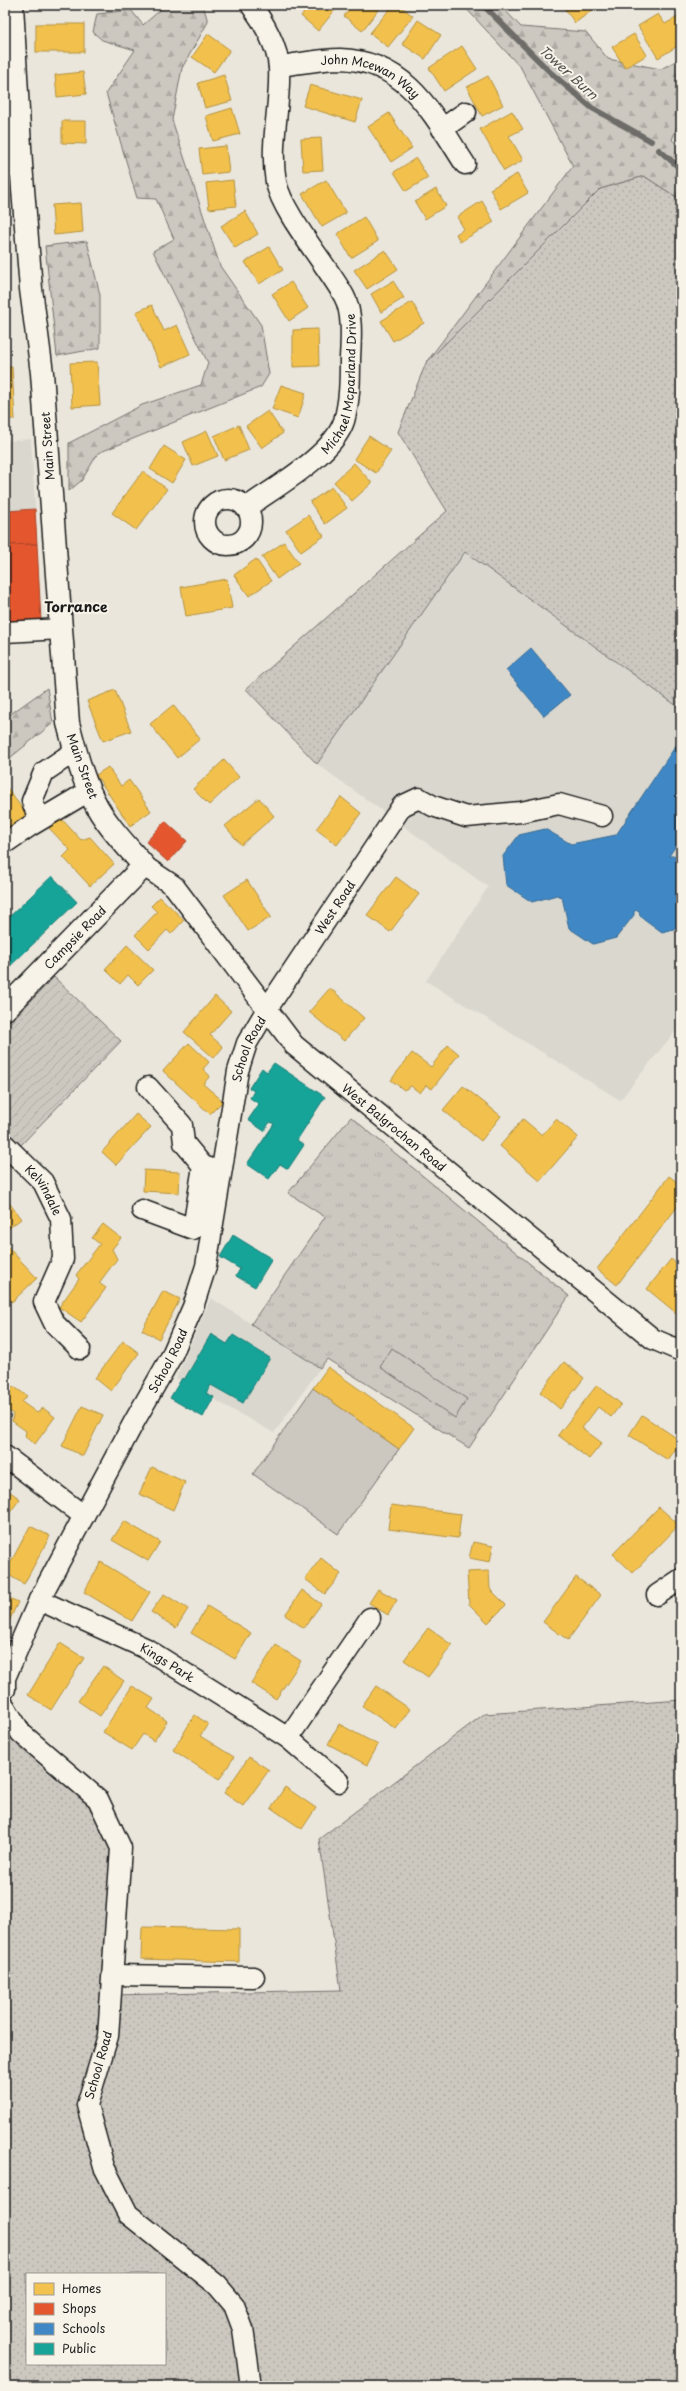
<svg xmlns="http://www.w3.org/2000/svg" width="686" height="2391" viewBox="0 0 686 2391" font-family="'Playpen Sans',sans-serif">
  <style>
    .built { fill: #dad7ce }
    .grass { fill: url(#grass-dots); stroke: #74726e; fill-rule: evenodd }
    .forest { fill: url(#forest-firs); stroke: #74726e }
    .park { fill: url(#park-tufts); stroke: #74726e }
    .garden { fill: url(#garden-furrows); stroke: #74726e }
    .pitch { fill: #ccc8c0; stroke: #74726e }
    .homes { fill: #f2c14e; stroke: #b2903f }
    .shops { fill: #e4572e; stroke: #a84529 }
    .schools { fill: #3f88c5; stroke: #346892 }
    .public { fill: #17a398; stroke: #187a73 }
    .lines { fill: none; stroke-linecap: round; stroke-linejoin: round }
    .stream { stroke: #6d6c68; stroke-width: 6 }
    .minor-casing { stroke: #1c1c1c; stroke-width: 23 }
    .major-casing { stroke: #1c1c1c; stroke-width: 25 }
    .minor { stroke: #f7f3e8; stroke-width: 20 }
    .major { stroke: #f7f3e8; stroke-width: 22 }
    .labels { text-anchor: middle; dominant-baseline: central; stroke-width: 4; stroke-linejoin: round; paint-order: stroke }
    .street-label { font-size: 12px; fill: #1c1c1c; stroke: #f7f3e8 }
    .water-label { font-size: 13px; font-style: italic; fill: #52514e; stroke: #f7f3e8 }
    .quarter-label { font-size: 14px; font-weight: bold; fill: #1c1c1c; stroke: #f7f3e8 }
  </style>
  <defs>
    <pattern id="grass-dots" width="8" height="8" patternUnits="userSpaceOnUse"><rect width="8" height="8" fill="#ccc8c0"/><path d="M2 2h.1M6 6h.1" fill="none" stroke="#afaba4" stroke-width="1.8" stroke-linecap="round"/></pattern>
    <pattern id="forest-firs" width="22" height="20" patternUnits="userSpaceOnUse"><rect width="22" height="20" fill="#ccc8c0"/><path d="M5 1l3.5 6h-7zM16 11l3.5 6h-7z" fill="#afaba4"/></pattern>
    <pattern id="park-tufts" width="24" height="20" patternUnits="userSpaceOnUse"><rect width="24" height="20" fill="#ccc8c0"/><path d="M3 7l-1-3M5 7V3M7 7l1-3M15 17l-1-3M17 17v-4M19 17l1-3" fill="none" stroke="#afaba4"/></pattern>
    <pattern id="garden-furrows" width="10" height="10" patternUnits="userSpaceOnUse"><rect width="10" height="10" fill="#ccc8c0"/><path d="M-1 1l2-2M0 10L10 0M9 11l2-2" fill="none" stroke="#afaba4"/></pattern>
  </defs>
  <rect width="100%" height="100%" fill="#eae6dc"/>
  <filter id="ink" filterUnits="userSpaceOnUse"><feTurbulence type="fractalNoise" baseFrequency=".025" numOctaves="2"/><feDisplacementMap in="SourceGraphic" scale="8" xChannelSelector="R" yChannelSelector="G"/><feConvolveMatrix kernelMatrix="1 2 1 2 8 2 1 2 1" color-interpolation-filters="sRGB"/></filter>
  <g filter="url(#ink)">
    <g class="built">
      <path d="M31 439 43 636 5 642V441Z"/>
      <path d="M465 552 681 709V1024L620 1100 426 981 488 887 317 764Z"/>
      <path d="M211 1298 320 1368 274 1433 176 1378Z"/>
    </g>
    <g class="grass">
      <path d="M644 176 681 200V709L465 552 317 764 246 689 447 511 398 432 426 363 600 189Z"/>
      <path d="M681 1700V2386H5V1713L8 1711 91 1778 121 1848 112 1995 341 1990 319 1839 484 1714ZM27 2274H165V2364H27Z"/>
    </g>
    <g class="forest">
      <path d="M166 5H203L208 22 182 68 172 120 220 266 261 325 269 374 261 387 98 453 82 480 69 491V443L142 405 201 385 208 363 153 251 174 239 156 199 137 198 106 93 135 50 102 40 93 32 97 14 131 10 143 25Z"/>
      <path d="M463 5H500L521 27 586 32 608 59 661 69 681 58V115L672 140 681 147V200L644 176 600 189 426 363 573 166 521 68Z"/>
      <path d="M87 241 100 295V348L57 356 45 246Z"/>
      <path d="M47 688 53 723 5 762V718Z"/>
    </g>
    <path class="park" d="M351 1117 569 1296 469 1448 327 1359 320 1368 251 1324 325 1217 288 1193Z"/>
    <path class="garden" d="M54 977 121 1041 18 1148 5 1135V1028Z"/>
    <g class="pitch">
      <path d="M392 1348 467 1399 455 1418 380 1367Z"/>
      <path d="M313 1388 399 1449 338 1534 253 1474Z"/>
    </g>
    <g class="homes">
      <path d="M310 5H339L318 31 301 16Z"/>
      <path d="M353 5H382L362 31 344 16Z"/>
      <path d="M393 5H399L413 16 388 47 370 33Z"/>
      <path d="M562 5H592L594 9 575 23Z"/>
      <path d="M658 14 665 24 681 15V44L658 58 638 26Z"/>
      <path d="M418 20 441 35 425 59 402 44Z"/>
      <rect x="36" y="24" width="48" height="28"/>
      <path d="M208 34 230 50 214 72 192 57Z"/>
      <path d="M634 34 647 55 625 68 612 47Z"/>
      <path d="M462 46 477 69 444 91 429 68Z"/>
      <path d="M83 72 86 94 57 97 55 75Z"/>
      <path d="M224 75 232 101 205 108 198 83Z"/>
      <path d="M488 76 503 105 482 116 467 87Z"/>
      <path d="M310 85 362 100 355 122 303 106Z"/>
      <path d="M232 108 240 134 213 141 206 116Z"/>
      <path d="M512 111 523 129 509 136 523 160 504 171 480 129Z"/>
      <path d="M389 113 412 148 391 162 368 127Z"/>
      <path d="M62 121H86V144L62 143Z"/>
      <path d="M321 138 323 170 303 171 301 139Z"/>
      <path d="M226 146 229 172 202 175 199 149Z"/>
      <path d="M416 158 428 178 406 191 394 172Z"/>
      <path d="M517 174 528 193 501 209 490 189Z"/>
      <path d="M233 180 236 206 209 209 206 183Z"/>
      <path d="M326 180 346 213 322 227 302 194Z"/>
      <path d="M436 189 446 206 425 219 415 202Z"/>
      <path d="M482 201 494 222 460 242 456 234 464 229 457 217Z"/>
      <path d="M81 203 83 232 54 235 52 205Z"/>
      <path d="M245 211 258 234 235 248 221 226Z"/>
      <path d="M364 217 378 241 351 258 337 234Z"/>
      <path d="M269 247 283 270 259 284 245 262Z"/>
      <path d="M385 250 398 269 367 289 354 270Z"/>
      <path d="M393 281 404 298 381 312 371 294Z"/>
      <path d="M291 282 308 308 289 321 272 294Z"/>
      <path d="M412 302 424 323 393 341 381 321Z"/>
      <path d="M152 305 164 331 177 325 190 354 161 367 136 312Z"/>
      <path d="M318 329 319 366 293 367V330Z"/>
      <path d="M97 362 100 405 72 407 70 363Z"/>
      <path d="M5 367H12L15 419H5Z"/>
      <path d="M281 385 306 393 298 418 272 409Z"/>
      <path d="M268 411 283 433 262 448 246 426Z"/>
      <path d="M239 425 249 450 224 460 214 436Z"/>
      <path d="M207 431 218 456 193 466 183 442Z"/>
      <path d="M369 436 391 451 376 473 354 459Z"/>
      <path d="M164 446 186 460 172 483 150 469Z"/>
      <path d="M354 463 372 483 352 501 334 482Z"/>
      <path d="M143 471 167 489 136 530 112 513Z"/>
      <path d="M332 487 347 508 325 524 310 502Z"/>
      <path d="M308 515 324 536 301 552 286 530Z"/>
      <path d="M284 542 299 563 277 579 262 557Z"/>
      <path d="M256 559 271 581 249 596 234 575Z"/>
      <path d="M227 579 232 608 186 616 181 587Z"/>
      <path d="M115 690 131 731 103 741 87 701Z"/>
      <path d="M173 705 200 739 177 758 150 724Z"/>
      <path d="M224 760 239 777 209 805 193 789Z"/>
      <path d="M108 767 121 786 129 780 151 811 130 826 96 775Z"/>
      <path d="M5 785 27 815 5 831Z"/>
      <path d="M341 797 361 813 337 845 316 829Z"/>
      <path d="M259 798 274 816 241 845 225 826Z"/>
      <path d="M58 815 81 840 90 837 114 864 90 886 63 857 70 850 47 826Z"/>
      <path d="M396 877 419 894 390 932 367 915Z"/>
      <path d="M247 880 271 917 248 931 224 895Z"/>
      <path d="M160 897 184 920 171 934 167 930 149 949 135 935 157 912 151 906Z"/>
      <path d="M127 945 153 970 138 985 128 975 120 984 105 969Z"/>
      <path d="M330 988 364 1018 344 1041 309 1012Z"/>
      <path d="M215 996 231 1011 210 1035 223 1047 214 1058 184 1032Z"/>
      <path d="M681 1030V1042L677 1032Z"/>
      <path d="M189 1043 209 1062 203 1069 210 1076 203 1084 223 1101 210 1114 163 1071Z"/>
      <path d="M448 1045 459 1054 432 1089 426 1085 420 1093 411 1086 404 1090 391 1080 412 1053 431 1067Z"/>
      <path d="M463 1086 501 1116 481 1141 443 1110Z"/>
      <path d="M136 1114 151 1127 116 1165 102 1152Z"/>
      <path d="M523 1119 542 1135 556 1119 578 1137 540 1181 500 1146Z"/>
      <path d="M144 1170 180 1172 179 1193 143 1191Z"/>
      <path d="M669 1176 681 1185V1202L617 1285 597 1269Z"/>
      <path d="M8 1201 21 1219 5 1231V1203Z"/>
      <path d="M103 1224 121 1238 112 1249 117 1259 99 1283 106 1288 81 1322 59 1307 79 1279 76 1275 100 1244 92 1238Z"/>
      <path d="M5 1244 37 1278 12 1302 5 1295Z"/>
      <path d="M671 1259 681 1268V1317L647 1289Z"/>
      <path d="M163 1291 180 1299 159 1339 142 1330Z"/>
      <path d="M123 1341 139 1353 111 1391 95 1378Z"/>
      <path d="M564 1362 584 1378 560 1409 540 1392Z"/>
      <path d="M328 1367 414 1428 399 1449 313 1388Z"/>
      <path d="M597 1385 621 1404 611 1417 598 1407 582 1428 602 1443 589 1459 558 1435Z"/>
      <path d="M13 1386 27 1396 22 1402 37 1413 43 1408 55 1417 35 1444 25 1437 26 1431 12 1421 13 1414 5 1408V1397Z"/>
      <path d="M82 1406 103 1415 83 1456 62 1446Z"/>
      <path d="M642 1415 681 1441 668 1460 629 1435Z"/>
      <path d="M152 1467 185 1482 173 1510 139 1494Z"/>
      <path d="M5 1488 20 1499 5 1519Z"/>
      <path d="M391 1505 461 1514 458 1538 388 1529Z"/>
      <path d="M659 1507 679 1525 633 1573 613 1554Z"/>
      <path d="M124 1521 160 1542 148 1561 112 1540Z"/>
      <path d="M30 1526 50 1536 24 1584 5 1573Z"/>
      <path d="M473 1542 493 1546 490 1562 469 1558Z"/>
      <path d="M321 1558 341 1574 325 1594 305 1579Z"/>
      <path d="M101 1562 150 1592 132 1621 84 1592Z"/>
      <path d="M489 1571 490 1589 506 1605 488 1623 469 1604 467 1572Z"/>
      <path d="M576 1577 601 1595 568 1640 543 1622Z"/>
      <path d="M378 1589 397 1600 388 1615 369 1603Z"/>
      <path d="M302 1590 321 1604 304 1628 285 1615Z"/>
      <path d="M164 1594 188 1609 176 1628 151 1612Z"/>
      <path d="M5 1596 18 1602 5 1630Z"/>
      <path d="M207 1606 251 1633 235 1659 191 1633Z"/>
      <path d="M428 1628 452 1645 428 1677 404 1660Z"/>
      <path d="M60 1643 84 1658 51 1710 28 1695Z"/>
      <path d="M276 1645 301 1661 276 1699 251 1683Z"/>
      <path d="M103 1666 124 1681 100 1716 78 1701Z"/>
      <path d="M132 1686 154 1699 148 1708 167 1721 154 1741 143 1734 132 1750 103 1732Z"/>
      <path d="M376 1686 410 1709 396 1729 362 1706Z"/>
      <path d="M195 1715 208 1724 200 1736 234 1757 219 1780 173 1750Z"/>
      <path d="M339 1724 378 1745 367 1765 328 1744Z"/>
      <path d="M249 1757 269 1770 243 1806 224 1793Z"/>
      <path d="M285 1787 316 1808 302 1829 271 1808Z"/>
      <path d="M142 1927 239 1929V1962L141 1959Z"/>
    </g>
    <g class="shops">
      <path d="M35 509 37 544 8 545 6 511Z"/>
      <path d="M37 544 41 622 5 623V580H9L8 545Z"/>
      <path d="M165 821 187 841 168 862 146 842Z"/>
    </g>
    <g class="schools">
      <path d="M531 648 570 695 544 716 506 670Z"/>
      <path d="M681 738V838L669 856H676L681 859V927L662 932 640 916 639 910 634 911V915L616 938 593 944 569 928 562 897 557 895 532 902 506 885 503 856 519 835 545 829 571 844 616 835Z"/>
    </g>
    <g class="public">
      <path d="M52 876 77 902 5 971V921Z"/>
      <path d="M274 1063 325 1097 297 1140 304 1145 288 1169 280 1164 269 1179 247 1164 274 1124 270 1122 264 1131 248 1120 259 1104 250 1098 254 1091 249 1088 262 1068 267 1072Z"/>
      <path d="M233 1235 272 1259 255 1287 236 1276 240 1269 220 1257Z"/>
      <path d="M211 1334 227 1344 233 1335 270 1358 243 1403 211 1385 206 1393 214 1397 203 1417 170 1398 182 1378 184 1380Z"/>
    </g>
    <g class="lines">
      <g class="stream">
        <path d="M483 5 551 73 592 108 651 141"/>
        <path d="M659 150 681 169"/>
      </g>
      <g class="minor-casing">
        <g id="minor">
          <path id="s1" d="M279 66C299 64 321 59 340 59 408 61 433 115 465 164"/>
          <path d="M442 129 466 112"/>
          <path d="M5 168 21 164"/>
          <circle cx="228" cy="522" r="23"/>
          <path id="s2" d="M246 508C275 487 333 455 344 421 350 400 350 379 350 358 351 340 353 312 344 296 327 265 282 213 276 182 269 144 281 106 279 68 278 47 263 21 251 5"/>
          <path d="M5 632 61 629"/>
          <path d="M39 820 32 801 44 772 75 751"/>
          <path d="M5 843 30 826 89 791"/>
          <path id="s3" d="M144 866 174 886 294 1045 653 1339 681 1351"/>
          <path d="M148 1087 182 1125 184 1143 203 1166 215 1170"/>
          <path id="s4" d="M5 1145 43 1182 61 1219 63 1259 44 1302 54 1323 80 1349"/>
          <path d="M142 1210 193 1229 203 1166"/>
          <path d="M5 1456 84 1516"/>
          <path d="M657 1595 681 1579"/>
          <path id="s5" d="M39 1600 145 1648 288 1738 339 1782"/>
          <path id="s6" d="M5 1689V1678L39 1600 134 1422 171 1357 193 1307 206 1266 238 1071 247 1043 267 1009 402 806 419 798 433 806 466 817 521 812 559 804 602 816"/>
          <path d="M5 1707 21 1733 98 1799 121 1848 108 2036 87 2105 104 2167 128 2214 217 2285 234 2305 243 2329 251 2386"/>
          <path d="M288 1738 370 1618"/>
          <path d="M113 1975 254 1977"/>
        </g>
      </g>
      <g class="major-casing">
        <g id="major">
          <path id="s7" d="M5 1009 144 866C126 845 105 824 93 799 81 775 75 749 68 723L42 373 31 289 21 164 12 5"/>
        </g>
      </g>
      <use href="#minor" class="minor"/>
      <use href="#major" class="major"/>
    </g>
  </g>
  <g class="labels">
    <g class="street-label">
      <text stroke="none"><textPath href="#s1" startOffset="96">John Mcewan Way</textPath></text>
      <text stroke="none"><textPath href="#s2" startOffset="168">Michael Mcparland Drive</textPath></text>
      <text transform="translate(47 446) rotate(-94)">Main Street</text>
      <text transform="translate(83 766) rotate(70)">Main Street</text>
      <text stroke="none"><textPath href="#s6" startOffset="859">West Road</textPath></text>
      <text stroke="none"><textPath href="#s7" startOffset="100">Campsie Road</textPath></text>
      <text stroke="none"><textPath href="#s6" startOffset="692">School Road</textPath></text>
      <text stroke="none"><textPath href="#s3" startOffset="365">West Balgrochan Road</textPath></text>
      <text stroke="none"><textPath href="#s4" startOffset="60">Kelvindale</textPath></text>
      <text stroke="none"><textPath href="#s6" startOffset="368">School Road</textPath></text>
      <text stroke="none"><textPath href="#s5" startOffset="143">Kings Park</textPath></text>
      <text transform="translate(98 2065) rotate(-74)">School Road</text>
    </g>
    <g class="water-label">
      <text transform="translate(569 72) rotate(42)">Tower Burn</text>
    </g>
    <g class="quarter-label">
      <text x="76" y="606">Torrance</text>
    </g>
  </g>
  <rect width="686" height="2391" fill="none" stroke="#f7f3e8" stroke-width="20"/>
  <rect x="10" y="10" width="666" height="2371" fill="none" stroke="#1c1c1c" stroke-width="1.5" filter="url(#ink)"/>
  <rect x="26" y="2273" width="140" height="92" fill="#f7f3e8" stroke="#9f9d96"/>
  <rect x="34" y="2283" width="20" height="12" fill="#f2c14e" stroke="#9f9d96"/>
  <text x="62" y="2293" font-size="12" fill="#1c1c1c">Homes</text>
  <rect x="34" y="2303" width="20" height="12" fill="#e4572e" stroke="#9f9d96"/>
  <text x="62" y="2313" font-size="12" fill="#1c1c1c">Shops</text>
  <rect x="34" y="2323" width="20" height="12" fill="#3f88c5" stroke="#9f9d96"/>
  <text x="62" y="2333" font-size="12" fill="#1c1c1c">Schools</text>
  <rect x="34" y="2343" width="20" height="12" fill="#17a398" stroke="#9f9d96"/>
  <text x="62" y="2353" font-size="12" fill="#1c1c1c">Public</text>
</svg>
